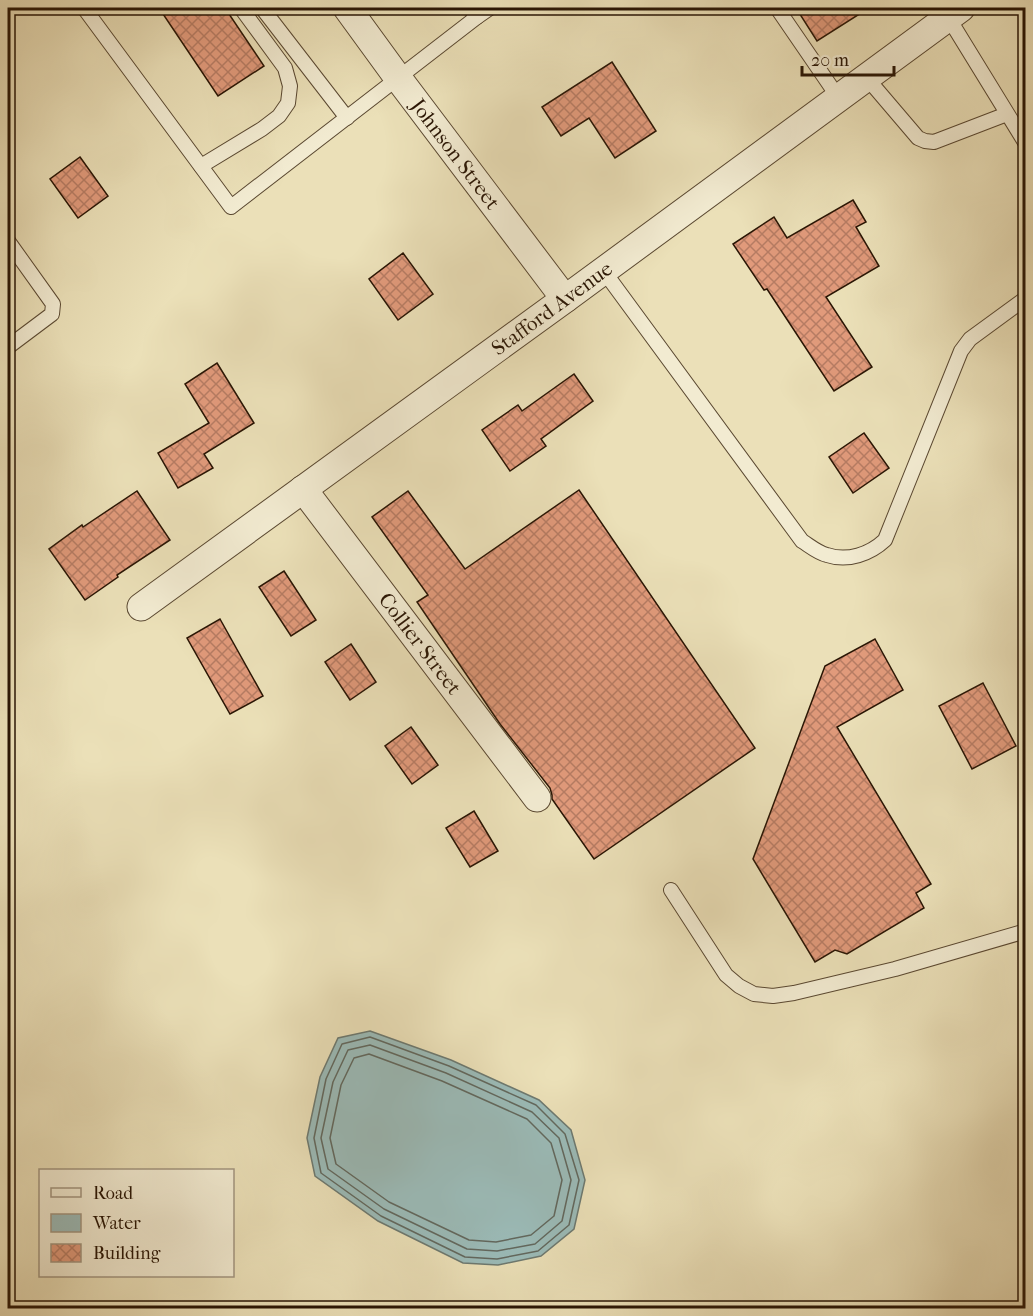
<svg xmlns="http://www.w3.org/2000/svg" width="1033" height="1316" viewBox="0 0 1033 1316" font-family="'IM FELL French Canon',serif">
  <style>
    .water { fill: #9bbbb8; stroke: #6d7970; stroke-width: 1.5 }
    .lines { fill: none; stroke-linecap: round; stroke-linejoin: round }
    .shore { stroke: #62685e; stroke-width: 1.5 }
    .building { fill: url(#building-cross-hatch); stroke: #291504; stroke-width: 1.5 }
    .lane-casing { stroke: #5a4831; stroke-width: 16 }
    .street-casing { stroke: #5a4831; stroke-width: 29 }
    .lane { stroke: #f2ebd1; stroke-width: 14 }
    .street { stroke: #f2ebd1; stroke-width: 27 }
    .labels { text-anchor: middle; dominant-baseline: central; stroke-width: 4.5; stroke-linejoin: round; paint-order: stroke }
    .street-label { font-size: 21px; fill: #291504; stroke: #f2ebd1 }
  </style>
  <defs>
    <pattern id="building-cross-hatch" width="8" height="8" patternUnits="userSpaceOnUse" patternTransform="scale(1.5)"><rect width="8" height="8" fill="#e19a7b"/><path d="M0 0l8 8M0 8l8-8" fill="none" stroke="#b67c63"/></pattern>
  </defs>
  <rect width="100%" height="100%" fill="#ebe0b8"/>
  <filter id="stains"><feTurbulence type="fractalNoise" baseFrequency=".00333" numOctaves="4"/><feColorMatrix values="0 0 0 0 .2 0 0 0 0 .09 0 0 0 0 .02 0 0 0 .5 -.17"/></filter>
  <radialGradient id="worn" r=".72"><stop offset=".6" stop-color="#630" stop-opacity="0"/><stop offset="1" stop-color="#630" stop-opacity=".3"/></radialGradient>
  <path class="water" d="M370 1031 451 1060 539 1100 571 1130 585 1180 574 1229 541 1256 498 1265 463 1263 378 1221 315 1176 307 1138 320 1077 338 1038Z"/>
  <g class="lines">
    <g class="shore">
      <path d="M370 1037 449 1066 536 1105 565 1134 579 1180 569 1225 538 1251 497 1259 465 1257 381 1216 321 1173 314 1138 326 1079 342 1044Z"/>
      <path d="M370 1045 446 1073 532 1112 559 1138 571 1180 562 1221 535 1244 497 1251 467 1249 384 1209 328 1169 321 1138 333 1082 348 1050Z"/>
      <path d="M369 1054 442 1081 527 1119 551 1143 562 1180 554 1216 531 1235 496 1242 469 1240 389 1202 336 1164 330 1138 341 1085 354 1058Z"/>
    </g>
  </g>
  <g class="building">
    <path d="M159 8H225L264 66 218 96Z"/>
    <path d="M796 8H869L817 41Z"/>
    <path d="M612 62 656 131 615 158 589 118 561 136 542 107Z"/>
    <path d="M80 157 108 196 78 218 50 179Z"/>
    <path d="M853 200 866 222 856 227 879 266 826 297 872 367 834 391 767 289 764 290 733 244 774 217 787 238Z"/>
    <path d="M403 253 433 294 398 320 369 279Z"/>
    <path d="M217 363 254 423 204 454 213 468 178 488 158 453 209 423 185 384Z"/>
    <path d="M574 374 593 401 541 439 546 446 510 471 482 430 518 405 522 411Z"/>
    <path d="M864 433 889 468 853 493 829 457Z"/>
    <path d="M579 490 755 748 594 859 552 799V795L550 788 500 724 417 602 428 595 372 517 408 491 465 569Z"/>
    <path d="M137 491 170 540 117 575 118 577 85 600 49 549 82 525 83 527Z"/>
    <path d="M284 571 316 620 291 636 259 587Z"/>
    <path d="M220 619 263 696 230 714 187 638Z"/>
    <path d="M875 639 903 690 837 727 931 884 916 893 924 908 847 954 835 950 815 962 753 859 825 666Z"/>
    <path d="M351 644 376 682 350 700 325 662Z"/>
    <path d="M983 683 1016 746 972 769 939 706Z"/>
    <path d="M411 727 438 765 412 784 385 746Z"/>
    <path d="M474 811 498 851 470 867 446 828Z"/>
  </g>
  <g class="lines">
    <g class="lane-casing">
      <g id="lane">
        <path d="M84 8 231 207 477 17"/>
        <path d="M262 8 347 118"/>
        <path d="M470 8 477 17 490 8"/>
        <path d="M777 8 838 97"/>
        <path d="M948 17 1026 144"/>
        <path d="M866 77 918 138 925 141 934 142 1007 114"/>
        <path d="M201 166 262 129 279 116 288 103 290 86 285 68 241 8"/>
        <path d="M8 241 53 304 52 314 8 347"/>
        <path d="M603 270 802 541C810 546 818 553 827 555 848 562 870 554 885 540L961 351 970 339 1026 298"/>
        <path d="M671 890 726 975 739 986 754 994 773 996 794 993 895 969 1026 931"/>
      </g>
    </g>
    <g class="street-casing">
      <g id="street">
        <path id="s1" d="M347 8 398 78 565 299"/>
        <path id="s2" d="M303 489 537 798"/>
        <path id="s3" d="M141 607 565 299 961 8"/>
      </g>
    </g>
    <use href="#lane" class="lane"/>
    <use href="#street" class="street"/>
  </g>
  <g class="labels">
    <g class="street-label">
      <text stroke="none"><textPath href="#s1" startOffset="182">Johnson Street</textPath></text>
      <text stroke="none"><textPath href="#s3" startOffset="508">Stafford Avenue</textPath></text>
      <text stroke="none"><textPath href="#s2" startOffset="194">Collier Street</textPath></text>
    </g>
  </g>
  <rect width="1033" height="1316" fill="none" stroke="#ebe0b8" stroke-width="30"/>
  <rect x="9" y="9" width="1015" height="1298" fill="none" stroke="#291504" stroke-width="3"/>
  <rect x="15" y="15" width="1003" height="1286" fill="none" stroke="#291504" stroke-width="1.5"/>
  <rect x="39" y="1169" width="195" height="108" fill="#f2ebd1" stroke="#a2957f" stroke-width="1.5"/>
  <rect x="51" y="1188" width="30" height="9" fill="#f2ebd1" stroke="#a2957f" stroke-width="1.5"/>
  <text x="93" y="1199" font-size="18" fill="#291504">Road</text>
  <rect x="51" y="1214" width="30" height="18" fill="#9bbbb8" stroke="#a2957f" stroke-width="1.5"/>
  <text x="93" y="1229" font-size="18" fill="#291504">Water</text>
  <rect x="51" y="1244" width="30" height="18" fill="url(#building-cross-hatch)" stroke="#a2957f" stroke-width="1.5"/>
  <text x="93" y="1259" font-size="18" fill="#291504">Building</text>
  <path d="M802 66v9h92v-9" fill="none" stroke="#291504" stroke-width="3"/>
  <text x="811" y="66" font-size="18" fill="#291504" stroke="#f2ebd1" stroke-width="4.5" paint-order="stroke">20 m</text>
  <rect width="100%" height="100%" filter="url(#stains)"/>
  <rect width="100%" height="100%" fill="url(#worn)"/>
</svg>
